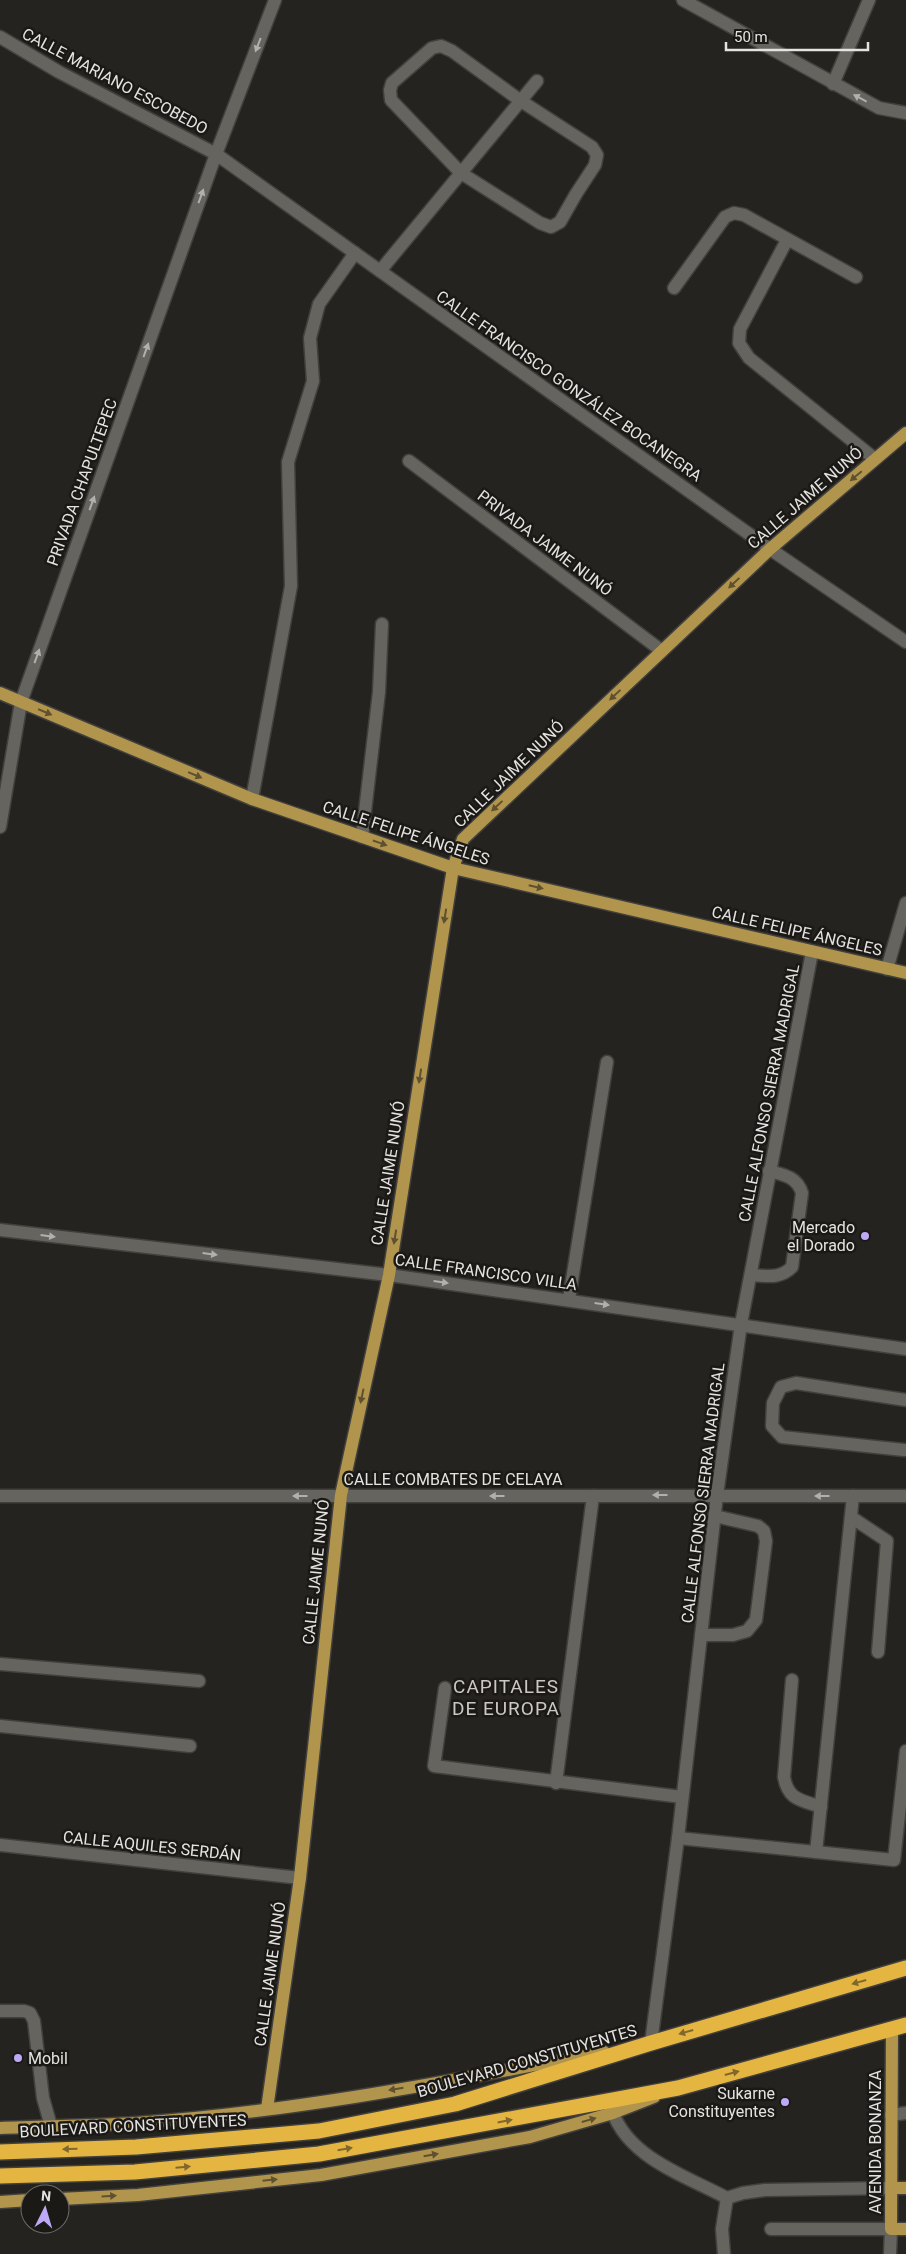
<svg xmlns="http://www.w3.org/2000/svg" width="906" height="2254" viewBox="0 0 906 2254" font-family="Roboto,sans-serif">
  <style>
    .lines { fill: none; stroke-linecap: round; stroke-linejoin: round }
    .minor-casing { stroke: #42403d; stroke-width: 15 }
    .major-casing { stroke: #42403d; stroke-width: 15 }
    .highway-casing { stroke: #42403d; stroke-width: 18 }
    .minor { stroke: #66645f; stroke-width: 12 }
    .major { stroke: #b2954d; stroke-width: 12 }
    .highway { stroke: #e5b541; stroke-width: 15 }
    .oneway { fill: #b2b0ad }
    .oneway2 { fill: #5f512f }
    .oneway3 { fill: #80672c }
    .poi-dot { fill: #bda9f5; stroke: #1b1916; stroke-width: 2 }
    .labels { text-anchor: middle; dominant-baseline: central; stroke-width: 5; stroke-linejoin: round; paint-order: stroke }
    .street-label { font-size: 16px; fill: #e5e3e1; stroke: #1b1916 }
    .poi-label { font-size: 16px; fill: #e5e3e1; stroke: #1b1916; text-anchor: end }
    .quarter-label { font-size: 19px; letter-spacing: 1px; fill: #cbc8c3; stroke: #1b1916 }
  </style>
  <rect width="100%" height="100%" fill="#25231f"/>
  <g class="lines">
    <g class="minor-casing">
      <g id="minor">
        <path d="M683 0 879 108 906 113"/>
        <path d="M0 37 59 72 216 154 770 549 906 642"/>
        <path d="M441 46 452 51 521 101 592 147 597 155 595 165 576 194 560 222 551 227 540 223 461 173 391 100 390 90 392 83 432 48Z"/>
        <path d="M833 84 869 0"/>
        <path d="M787 240 740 329 739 343 749 358 875 459"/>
        <path d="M380 271 537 81"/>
        <path d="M674 288 725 217 734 213 744 215 856 277"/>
        <path d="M409 461 662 651"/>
        <path d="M252 799 291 586 288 462 313 381 310 338 319 304 355 253"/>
        <path d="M0 827 21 702 216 154 275 0"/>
        <path d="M362 837 379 692 382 624"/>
        <path d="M887 969 906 903"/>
        <path d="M0 1230 389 1275 906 1349"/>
        <path d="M751 1275C768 1276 780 1279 792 1267L802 1193C797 1177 785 1175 769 1171"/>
        <path d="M569 1299 607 1062"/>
        <path d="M904 1450 782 1437 772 1426 773 1403 781 1387 796 1383 906 1400"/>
        <path d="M0 1496H906"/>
        <path d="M851 1517 887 1541 878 1652"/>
        <path d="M701 1635H733L747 1631 756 1620 766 1541 764 1531 758 1526 715 1516"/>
        <path d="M0 1664 199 1681"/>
        <path d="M792 1680 784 1777C788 1800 801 1800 821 1807"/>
        <path d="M445 1688 434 1766 682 1797"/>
        <path d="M0 1726 190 1746"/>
        <path d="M556 1783 593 1496"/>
        <path d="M678 1838 894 1860 906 1751"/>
        <path d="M0 1845 300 1878"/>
        <path d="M816 1852 853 1496"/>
        <path d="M0 2011H24L30 2013 34 2021 43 2098 51 2126"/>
        <path d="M651 2043 678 1838 717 1495 741 1324 812 952"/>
        <path d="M610 2103C622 2156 684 2175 727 2198"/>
        <path d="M891 2115 906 2113"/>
        <path d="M771 2229H891L890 2254"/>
        <path d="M724 2254 722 2229 727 2198 743 2193 765 2190 892 2188"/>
      </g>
    </g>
    <g class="major-casing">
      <g id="major">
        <path d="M0 693 252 799 453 868 906 973"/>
        <path d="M892 2029 891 2229H906"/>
        <path d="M267 2109 300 1878 341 1495 389 1275 453 868 463 839 770 549 906 433"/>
        <path d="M0 2128C45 2126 91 2126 136 2123 294 2112 450 2081 604 2052"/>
        <path d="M892 2188H906"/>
        <path d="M60 2199 138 2195 321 2175 530 2137 613 2113 654 2097"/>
        <path d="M0 2202 30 2200"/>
      </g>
    </g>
    <g class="highway-casing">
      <g id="highway">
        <path d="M0 2152 136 2147 319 2131 455 2104 651 2043 906 1968"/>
        <path d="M0 2176 135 2172 319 2154 678 2088 906 2025"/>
      </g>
    </g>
    <use href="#minor" class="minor"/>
    <use href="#major" class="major"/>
    <use href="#highway" class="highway"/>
  </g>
  <defs><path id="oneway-solid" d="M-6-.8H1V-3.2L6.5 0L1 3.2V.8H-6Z" transform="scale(1.25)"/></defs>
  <g class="oneway">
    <use href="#oneway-solid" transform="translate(258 45) rotate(111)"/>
    <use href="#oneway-solid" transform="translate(860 98) rotate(-152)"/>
    <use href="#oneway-solid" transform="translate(201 196) rotate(-70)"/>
    <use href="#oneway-solid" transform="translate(146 350) rotate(-70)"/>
    <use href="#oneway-solid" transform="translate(92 503) rotate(-70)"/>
    <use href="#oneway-solid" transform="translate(37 656) rotate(-70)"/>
    <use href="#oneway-solid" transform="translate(48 1236) rotate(7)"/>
    <use href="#oneway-solid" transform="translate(210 1254) rotate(7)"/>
    <use href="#oneway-solid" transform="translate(441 1282) rotate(8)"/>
    <use href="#oneway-solid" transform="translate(602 1304) rotate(8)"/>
    <use href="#oneway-solid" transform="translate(660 1495) rotate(180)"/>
    <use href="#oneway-solid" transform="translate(300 1496) rotate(180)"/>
    <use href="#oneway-solid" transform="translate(497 1496) rotate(-180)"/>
    <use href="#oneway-solid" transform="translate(822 1496) rotate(-180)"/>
  </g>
  <g class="oneway2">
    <use href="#oneway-solid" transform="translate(856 476) rotate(140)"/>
    <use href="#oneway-solid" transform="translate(734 583) rotate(137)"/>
    <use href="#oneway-solid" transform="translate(615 695) rotate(137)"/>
    <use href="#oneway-solid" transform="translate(45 712) rotate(23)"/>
    <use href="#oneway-solid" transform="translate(195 775) rotate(23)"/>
    <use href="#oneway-solid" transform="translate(497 806) rotate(137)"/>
    <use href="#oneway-solid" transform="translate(380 843) rotate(19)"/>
    <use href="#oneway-solid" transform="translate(536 887) rotate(13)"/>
    <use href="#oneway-solid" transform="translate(445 916) rotate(99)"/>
    <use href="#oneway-solid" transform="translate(420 1076) rotate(99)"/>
    <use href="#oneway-solid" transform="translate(395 1237) rotate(99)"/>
    <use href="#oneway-solid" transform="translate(362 1396) rotate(102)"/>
    <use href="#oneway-solid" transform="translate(396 2089) rotate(171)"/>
    <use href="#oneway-solid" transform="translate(589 2120) rotate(-16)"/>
    <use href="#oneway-solid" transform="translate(431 2155) rotate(-10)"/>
    <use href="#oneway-solid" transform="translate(270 2180) rotate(-6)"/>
    <use href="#oneway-solid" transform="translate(109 2196) rotate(-3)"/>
  </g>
  <g class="oneway3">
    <use href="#oneway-solid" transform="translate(859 1982) rotate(164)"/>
    <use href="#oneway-solid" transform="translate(686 2032) rotate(164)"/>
    <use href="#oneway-solid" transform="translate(732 2073) rotate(-15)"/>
    <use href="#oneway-solid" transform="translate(505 2121) rotate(-11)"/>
    <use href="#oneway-solid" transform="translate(70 2149) rotate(178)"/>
    <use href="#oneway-solid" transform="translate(345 2149) rotate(-10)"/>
    <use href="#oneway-solid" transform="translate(183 2167) rotate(-5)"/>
  </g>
  <g class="poi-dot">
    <circle cx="865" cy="1236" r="5"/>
    <circle cx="18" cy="2058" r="5"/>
    <circle cx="785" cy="2102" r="5"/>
  </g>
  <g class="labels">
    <g class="street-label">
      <text transform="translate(115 81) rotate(28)">CALLE MARIANO ESCOBEDO</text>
      <text transform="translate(569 386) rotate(35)">CALLE FRANCISCO GONZÁLEZ BOCANEGRA</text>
      <text transform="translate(82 482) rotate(-70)">PRIVADA CHAPULTEPEC</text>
      <text transform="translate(805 498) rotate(-41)">CALLE JAIME NUNÓ</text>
      <text transform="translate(545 543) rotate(37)">PRIVADA JAIME NUNÓ</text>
      <text transform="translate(509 774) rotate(-44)">CALLE JAIME NUNÓ</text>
      <text transform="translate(406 833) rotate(18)">CALLE FELIPE ÁNGELES</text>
      <text transform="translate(797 931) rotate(13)">CALLE FELIPE ÁNGELES</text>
      <text transform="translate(769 1093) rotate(-79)">CALLE ALFONSO SIERRA MADRIGAL</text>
      <text transform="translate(388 1173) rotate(-81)">CALLE JAIME NUNÓ</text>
      <text transform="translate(486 1272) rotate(8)">CALLE FRANCISCO VILLA</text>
      <text x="453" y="1479">CALLE COMBATES DE CELAYA</text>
      <text transform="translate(703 1493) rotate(-83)">CALLE ALFONSO SIERRA MADRIGAL</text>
      <text transform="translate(316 1572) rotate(-84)">CALLE JAIME NUNÓ</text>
      <text transform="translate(152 1846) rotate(6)">CALLE AQUILES SERDÁN</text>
      <text transform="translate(270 1974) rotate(-82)">CALLE JAIME NUNÓ</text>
      <text transform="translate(527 2061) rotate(-16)">BOULEVARD CONSTITUYENTES</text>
      <text transform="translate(133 2126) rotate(-3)">BOULEVARD CONSTITUYENTES</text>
      <text transform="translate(875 2142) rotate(-90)">AVENIDA BONANZA</text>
    </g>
    <g class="poi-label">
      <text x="855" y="1227">Mercado<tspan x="855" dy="18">el Dorado</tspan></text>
      <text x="28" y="2058" text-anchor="start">Mobil</text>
      <text x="775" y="2093">Sukarne<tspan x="775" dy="18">Constituyentes</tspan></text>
    </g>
    <g class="quarter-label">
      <text x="506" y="1686">CAPITALES<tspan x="506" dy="22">DE EUROPA</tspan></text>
    </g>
  </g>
  <g transform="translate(45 2209) rotate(5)"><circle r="24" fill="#1b1916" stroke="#6c6a67"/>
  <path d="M0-4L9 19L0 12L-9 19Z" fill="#bda9f5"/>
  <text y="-8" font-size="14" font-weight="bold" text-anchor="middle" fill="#e5e3e1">N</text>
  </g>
  <path d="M726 42v8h142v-8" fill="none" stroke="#e5e3e1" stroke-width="2.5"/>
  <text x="734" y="42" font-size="15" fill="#e5e3e1" stroke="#1b1916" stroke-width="4" paint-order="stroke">50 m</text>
</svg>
